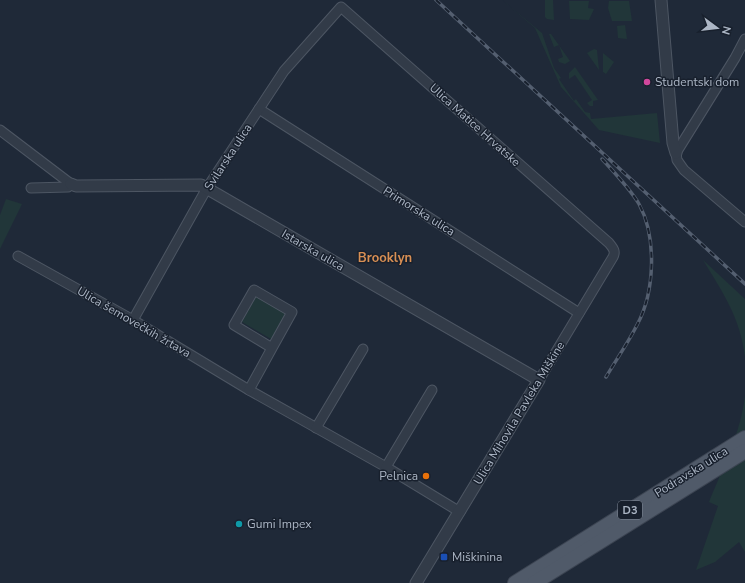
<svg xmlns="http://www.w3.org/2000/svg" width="745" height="583" viewBox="0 0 745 583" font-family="'Nunito Sans',sans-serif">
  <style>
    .green { fill: #213639 }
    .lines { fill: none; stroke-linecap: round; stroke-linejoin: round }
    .minor-casing { stroke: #4d5663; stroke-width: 11 }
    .tertiary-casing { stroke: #4d5663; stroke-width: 13 }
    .primary-casing { stroke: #3c4452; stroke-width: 16 }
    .minor { stroke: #323b48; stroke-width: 9 }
    .tertiary { stroke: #323b48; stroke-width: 11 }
    .primary { stroke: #505a69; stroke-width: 14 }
    .rail-casing { stroke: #545f70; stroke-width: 3.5 }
    .rail { stroke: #18202d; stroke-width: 2; stroke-dasharray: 6; stroke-linecap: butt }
    .hotel-dot { fill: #d1479c; stroke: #18202d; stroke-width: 1.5 }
    .food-dot { fill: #e8710a; stroke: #18202d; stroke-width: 1.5 }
    .culture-dot { fill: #0f9aa8; stroke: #18202d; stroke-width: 1.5 }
    .transit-dot { fill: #1a4fb4; stroke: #18202d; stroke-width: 1.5 }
    .labels { text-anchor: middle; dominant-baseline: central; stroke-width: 3; stroke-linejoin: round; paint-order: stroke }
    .shield { fill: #18202d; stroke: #808997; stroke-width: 1 }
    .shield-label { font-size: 11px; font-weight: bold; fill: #acb6c5 }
    .poi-label { font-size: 12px; fill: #acb6c5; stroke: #18202d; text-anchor: start }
    .street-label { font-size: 12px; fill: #acb6c5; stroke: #18202d }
    .neighbourhood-label { font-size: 13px; font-weight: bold; fill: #d88f54; stroke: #18202d }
  </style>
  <rect width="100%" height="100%" fill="#1f2938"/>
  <g class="green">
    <path d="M502 0 542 33 554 68 561 78 559 79 574 101 576 99 585 112 590 113 591 119 657 113 660 143 599 130 561 87 535 28Z"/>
    <path d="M545 0H553L554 20 547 19 545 17Z"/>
    <path d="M569 1H589L588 8 594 9 589 20 570 19Z"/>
    <path d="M609 1H629L632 21H612L608 8Z"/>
    <path d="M625 25 627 39 618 38 617 26Z"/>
    <path d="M549 34H551L570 61 565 64 559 62 558 59 563 57 559 45 554 47Z"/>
    <path d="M594 49 597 50 599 70 587 53Z"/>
    <path d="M603 53 614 62 606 74 603 72Z"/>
    <path d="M575 67 598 100 593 101V106H590L587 103 592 100 575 75 569 79V73Z"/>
    <path d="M6 199 22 204 0 249V215Z"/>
    <path d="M703 260 745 299V357C740 317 723 293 703 260Z"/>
    <path d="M256 297 286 313 271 339 242 322Z"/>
    <path d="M745 395V552L739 542 715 562 696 570 718 506 709 502C723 467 741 433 745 395Z"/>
  </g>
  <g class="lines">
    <g class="minor-casing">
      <g id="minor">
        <path d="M745 39 735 58 676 153 677 160 684 170 745 222"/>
        <path d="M259 109 579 313"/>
        <path d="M0 130 71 184 68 187 31 188"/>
        <path d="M18 256 133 320 249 390 386 467 460 512"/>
        <path d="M133 320 207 188 259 109 284 71 341 7 609 243C613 248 616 251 613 257L539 380"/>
        <path d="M249 390 272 348 234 325 254 290 292 312 272 348"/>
        <path d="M316 428 363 349"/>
        <path d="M386 467 432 390"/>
      </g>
    </g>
    <g class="tertiary-casing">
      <g id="tertiary">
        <path d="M661 0 673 143 676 153"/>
        <path d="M71 184 76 186 201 185 539 380 416 583"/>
      </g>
    </g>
    <g class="primary-casing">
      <g id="primary">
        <path d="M515 583 745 438"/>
        <path d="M534 583 745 451"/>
      </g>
    </g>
    <use href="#minor" class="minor"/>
    <use href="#tertiary" class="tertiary"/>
    <use href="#primary" class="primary"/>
    <g class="rail-casing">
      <g id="rail">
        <path d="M436 0 745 284"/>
        <path d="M602 159C613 171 631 190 639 204 657 237 655 292 637 325 628 343 616 360 606 377"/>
      </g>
    </g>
    <use href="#rail" class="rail"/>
  </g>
  <circle class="hotel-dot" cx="647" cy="82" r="4"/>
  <circle class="food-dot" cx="426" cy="476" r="4"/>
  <circle class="culture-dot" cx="239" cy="524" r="4"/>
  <rect class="transit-dot" x="440" y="553" width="8" height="8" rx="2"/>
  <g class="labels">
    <rect class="shield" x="618" y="501" width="24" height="18" rx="3"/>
    <g class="shield-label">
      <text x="630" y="510">D3</text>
    </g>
    <g class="poi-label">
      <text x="655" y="82">Studentski dom</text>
      <text x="418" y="476" text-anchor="end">Pelnica</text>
      <text x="247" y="524">Gumi Impex</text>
      <text x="452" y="557">Miškinina</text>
    </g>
    <g class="street-label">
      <text transform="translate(475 125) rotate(42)">Ulica Matice Hrvatske</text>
      <text transform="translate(228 157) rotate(-57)">Svilarska ulica</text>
      <text transform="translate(419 211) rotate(32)">Primorska ulica</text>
      <text transform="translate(313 250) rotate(30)">Istarska ulica</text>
      <text transform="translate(134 322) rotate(30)">Ulica šemovečkih žrtava</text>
      <text transform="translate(519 413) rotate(-59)">Ulica Mihovila Pavleka Miškine</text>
      <text transform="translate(691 472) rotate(-32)">Podravska ulica</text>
    </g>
    <g class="neighbourhood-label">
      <text x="385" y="258">Brooklyn</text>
    </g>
  </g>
  <g transform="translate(717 28) rotate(105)" stroke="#18202d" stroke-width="3" paint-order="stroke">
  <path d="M0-3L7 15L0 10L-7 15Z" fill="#acb6c5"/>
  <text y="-6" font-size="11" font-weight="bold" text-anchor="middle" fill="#acb6c5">N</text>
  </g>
</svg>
